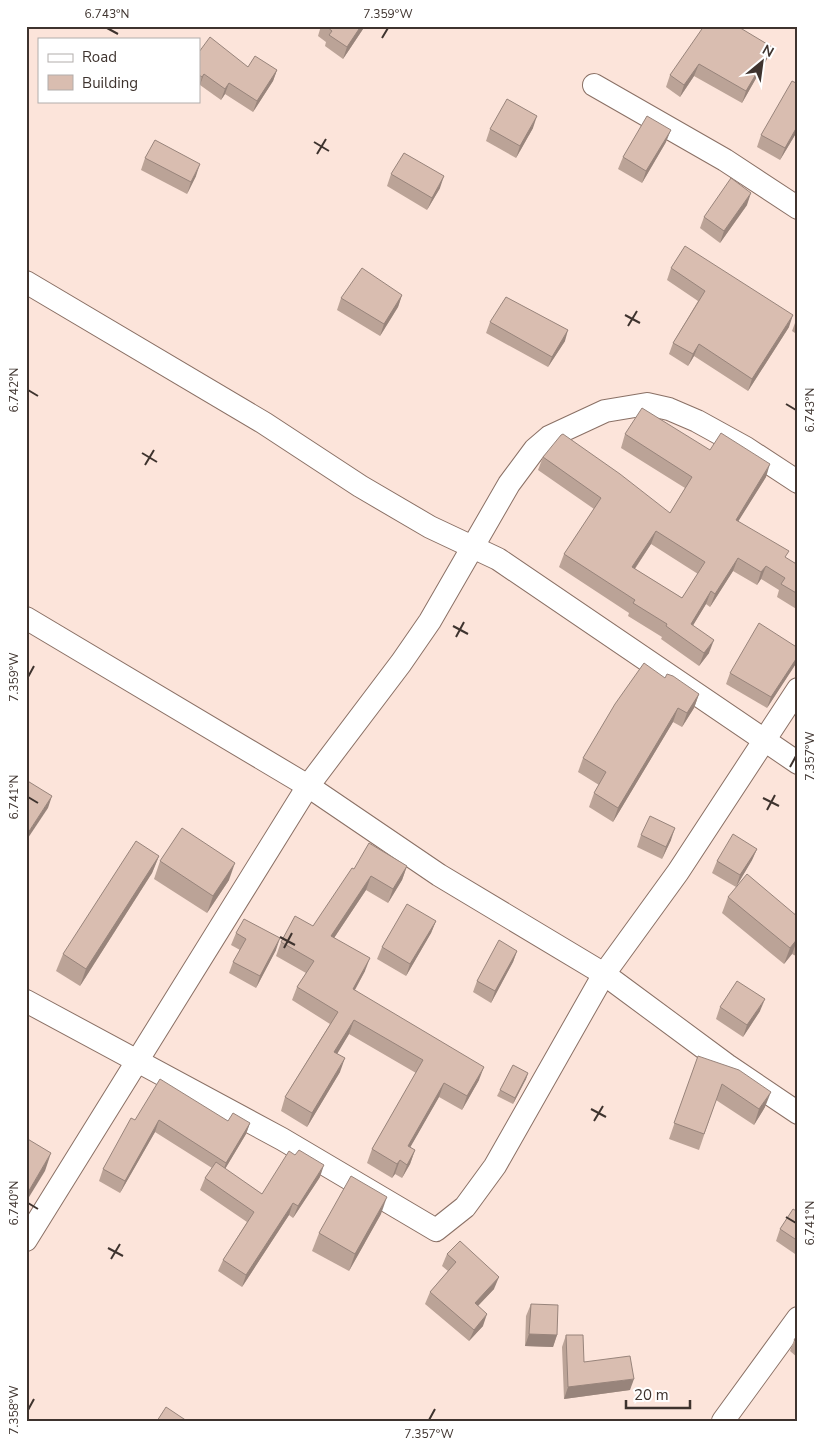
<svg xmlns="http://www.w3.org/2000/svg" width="824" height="1447" viewBox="0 0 824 1447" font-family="'Nunito Sans',sans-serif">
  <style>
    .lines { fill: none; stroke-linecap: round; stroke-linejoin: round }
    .street-casing { stroke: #8a7065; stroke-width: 24 }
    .street { stroke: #fff; stroke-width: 22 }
    .wall { fill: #bba397; fill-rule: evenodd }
    .shaded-wall { fill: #98847b }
    .building { fill: #d9bdb0; stroke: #98847b; fill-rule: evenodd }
    .ticks { fill: none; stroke: #3e332e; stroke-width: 2 }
    .neatline { fill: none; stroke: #3e332e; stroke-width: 2 }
    .ticks-label { font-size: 12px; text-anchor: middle; fill: #3e332e }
  </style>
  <rect width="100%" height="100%" fill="#fce4da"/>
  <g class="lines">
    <g class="street-casing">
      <g id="street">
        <path d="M594 85 725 160 798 208"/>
        <path d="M26 282 264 423 360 486 430 527 498 559 798 763"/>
        <path d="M26 618 308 786 439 875 604 974 727 1065 798 1113"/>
        <path d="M26 1001 282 1139 436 1230 465 1207 495 1166 604 974 678 872 798 689"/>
        <path d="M26 1240 308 786 401 663 430 621 509 484 535 449 549 437 605 411 647 404 669 409 697 421 746 448 798 482"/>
        <path d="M723 1421 798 1318"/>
      </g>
    </g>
    <use href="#street" class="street"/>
  </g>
  <g class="wall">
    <path d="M321 26H365L343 59 325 46 326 42 318 36Z"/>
    <path d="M738 27 767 59 742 103 694 76 680 97 666 87 670 75Z"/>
    <path d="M199 52 248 67 277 70 273 81 253 112 225 94 221 100 200 85 199 87Z"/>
    <path d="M798 84V130L780 160 757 147 761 135Z"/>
    <path d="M533 128 516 158 486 141 490 129Z"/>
    <path d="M666 142 642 183 618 169 623 157Z"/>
    <path d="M145 158 196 176 187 194 141 170Z"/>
    <path d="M391 174 440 188 427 210 387 186Z"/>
    <path d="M747 205 720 243 700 228 704 217Z"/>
    <path d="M671 268 789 327 748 391 694 356 688 366 669 354 673 343 698 301 667 280Z"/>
    <path d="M402 295 398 307 380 336 337 310 341 298Z"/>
    <path d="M798 315V335L792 331Z"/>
    <path d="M490 322 565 341 548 367 486 333Z"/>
    <path d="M625 434 710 450 766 477 738 521 786 558 798 565V610L777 597 779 590 761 579 757 585 733 571 710 607 706 604 693 625 709 653 699 666 661 639 662 637 628 616 629 613 559 567 564 554 594 509 538 470 543 457 670 513 685 488 621 448ZM651 544 698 574 682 598 635 569Z"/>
    <path d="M798 648 797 662 767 708 726 684 730 673Z"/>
    <path d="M665 678 699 694 694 708 682 727 673 722 613 822 589 807 594 793 599 785 578 772 583 758Z"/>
    <path d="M641 835 671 840 662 859 637 847Z"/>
    <path d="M757 849 752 860 736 887 712 873 717 861Z"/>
    <path d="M159 856 152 873 80 986 56 971 63 954Z"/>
    <path d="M160 861 229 880 207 913 154 879Z"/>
    <path d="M407 866 402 880 388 903 366 890 334 938 365 971 355 990 479 1080 462 1110 439 1097 410 1147 415 1150 410 1164 402 1178 395 1174 392 1178 367 1163 372 1149 416 1073 349 1034 337 1053 340 1072 307 1127 281 1111 285 1097 330 1024 292 1000 297 987 306 973 276 956 281 942 313 926 354 869Z"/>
    <path d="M728 897 798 917V957L792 954 784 964 722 913Z"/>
    <path d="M436 921 431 933 406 976 377 959 382 947Z"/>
    <path d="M236 933 276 950 256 988 229 973 233 962 240 950 231 945Z"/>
    <path d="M517 951 513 962 491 1003 473 992 477 981Z"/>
    <path d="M720 1007 760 1011 743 1037 716 1019Z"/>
    <path d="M698 1056 765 1107 754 1125 716 1100 699 1150 669 1139Z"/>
    <path d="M528 1073 526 1079 513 1104 497 1096 500 1090Z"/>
    <path d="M135 1120 228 1121 250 1123 246 1134 225 1169 262 1194 320 1177 293 1218 289 1215 242 1287 218 1271 223 1260 247 1222 200 1190 205 1178 212 1168 155 1132 120 1193 99 1181 103 1169Z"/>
    <path d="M798 1212V1256L776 1241 780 1229Z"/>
    <path d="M381 1214 349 1271 312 1251 319 1233Z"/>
    <path d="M447 1254 494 1289 478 1306 483 1326 469 1341 425 1304 430 1292 448 1271 442 1266Z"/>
    <path d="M531 1304 557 1335 553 1347 525 1346 526 1316Z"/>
    <path d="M798 1334V1358L790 1351 794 1340Z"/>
    <path d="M566 1335 584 1362 630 1390 564 1399 562 1347Z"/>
  </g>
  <g class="shaded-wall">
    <path d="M361 26H365L343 59 347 47Z"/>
    <path d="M772 47 767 59 742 103 746 91Z"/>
    <path d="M699 64 694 76 680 97 684 85Z"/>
    <path d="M277 70 273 81 253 112 257 101Z"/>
    <path d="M204 74 200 85 199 87 202 77Z"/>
    <path d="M229 83 225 94 221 100 225 89Z"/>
    <path d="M537 116 533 128 516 158 520 146Z"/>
    <path d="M798 125V130L780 160 785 148Z"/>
    <path d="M671 130 666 142 642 183 646 171Z"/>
    <path d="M200 164 196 176 187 194 191 182Z"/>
    <path d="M444 176 440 188 427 210 432 198Z"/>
    <path d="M751 193 747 205 720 243 724 231Z"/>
    <path d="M402 295 398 307 380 336 384 324Z"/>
    <path d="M793 315 789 327 748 391 752 379Z"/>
    <path d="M568 330 565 341 548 367 552 357Z"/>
    <path d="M699 344 694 356 688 366 693 354Z"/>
    <path d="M770 464 766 477 731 533 736 520Z"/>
    <path d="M656 531 651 544 627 580 632 567Z"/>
    <path d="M738 558 733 571 710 607 715 594Z"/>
    <path d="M766 566 761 579 757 585 761 572Z"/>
    <path d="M711 591 706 604 686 637 691 624Z"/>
    <path d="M714 640 709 653 699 666 704 653Z"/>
    <path d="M798 656 797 662 767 708 771 697Z"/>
    <path d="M699 694 694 708 682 727 687 713Z"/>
    <path d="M678 708 673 722 613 822 618 808Z"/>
    <path d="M52 796 48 808 26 841V836Z"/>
    <path d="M675 828 671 840 662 859 666 847Z"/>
    <path d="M757 849 752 860 736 887 740 875Z"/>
    <path d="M159 856 152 873 80 986 86 969Z"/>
    <path d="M235 863 229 880 207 913 213 896Z"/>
    <path d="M407 866 402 880 388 903 393 889Z"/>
    <path d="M371 876 366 890 326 950 331 936Z"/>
    <path d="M436 921 431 933 406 976 410 964Z"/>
    <path d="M280 938 276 950 256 988 260 976Z"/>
    <path d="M798 938 792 954 784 964 790 948Z"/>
    <path d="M517 951 513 962 491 1003 495 991Z"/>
    <path d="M370 958 365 971 348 1002 353 989Z"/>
    <path d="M765 999 760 1011 743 1037 747 1025Z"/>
    <path d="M354 1020 349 1034 330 1066 334 1052Z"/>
    <path d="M345 1058 340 1072 307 1127 312 1113Z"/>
    <path d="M484 1067 479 1080 462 1110 467 1096Z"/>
    <path d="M528 1073 526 1079 513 1104 515 1098Z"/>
    <path d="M444 1083 439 1097 403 1160 408 1146Z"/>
    <path d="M771 1092 765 1107 754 1125 759 1109Z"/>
    <path d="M159 1120 155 1132 120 1193 125 1181Z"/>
    <path d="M250 1123 246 1134 222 1174 226 1163Z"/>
    <path d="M415 1150 410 1164 402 1178 407 1165Z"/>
    <path d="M51 1153 45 1171 26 1202 27 1194Z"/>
    <path d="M400 1160 395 1174 392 1178 397 1164Z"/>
    <path d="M324 1165 320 1177 293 1218 298 1206Z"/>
    <path d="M387 1197 381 1214 349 1271 355 1254Z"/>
    <path d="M293 1203 289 1215 242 1287 246 1275Z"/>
    <path d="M499 1277 494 1289 470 1314 475 1303Z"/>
    <path d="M487 1314 483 1326 469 1341 474 1330Z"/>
    <path d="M529 1334 557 1335 553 1347 525 1346Z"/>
    <path d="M634 1379 630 1390 564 1399 568 1387Z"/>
  </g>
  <g class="building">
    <path d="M326 26H361L347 47 329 35 332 31Z"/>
    <path d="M704 26H737L772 47 746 91 699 64 684 85 670 75Z"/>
    <path d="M210 37 248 67 255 56 277 70 257 101 229 83 225 89 204 74 202 77 199 75V52Z"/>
    <path d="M792 81 798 84V125L785 148 761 135Z"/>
    <path d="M507 99 537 116 520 146 490 129Z"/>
    <path d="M647 116 671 130 646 171 623 157Z"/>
    <path d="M155 140 200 164 191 182 145 158Z"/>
    <path d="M404 153 444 176 432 198 391 174Z"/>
    <path d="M731 178 751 193 724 231 704 217Z"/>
    <path d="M685 246 793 315 752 379 699 344 693 354 673 343 705 291 671 268Z"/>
    <path d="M362 268 402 295 384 324 341 298Z"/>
    <path d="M506 297 568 330 552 357 490 322Z"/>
    <path d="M642 408 710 450 721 433 770 464 736 520 789 551 785 557 798 565V594L781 584 785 578 766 566 761 572 738 558 715 594 711 591 691 624 714 640 704 653 666 626 667 624 633 603 635 600 564 554 601 498 543 457 561 435 563 434 620 474 670 513 692 477 625 434ZM656 531 705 562 682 598 632 567Z"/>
    <path d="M759 623 798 648V656L771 697 730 673Z"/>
    <path d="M644 663 665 678 667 674 673 676 699 694 687 713 678 708 618 808 594 793 606 772 583 758 615 704Z"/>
    <path d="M26 780 52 796 26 836Z"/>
    <path d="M650 816 675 828 666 847 641 835Z"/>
    <path d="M182 828 235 863 213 896 160 861Z"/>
    <path d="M733 834 757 849 740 875 717 861Z"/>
    <path d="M136 841 159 856 86 969 63 954Z"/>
    <path d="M369 843 407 866 393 889 371 876 331 936 370 958 353 989 484 1067 467 1096 444 1083 408 1146 415 1150 407 1165 400 1160 397 1164 372 1149 423 1060 354 1020 334 1052 345 1058 312 1113 285 1097 338 1012 297 987 314 961 281 942 295 916 313 926 352 868 354 869Z"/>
    <path d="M747 874 798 917V938L790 948 728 897Z"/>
    <path d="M407 904 436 921 410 964 382 947Z"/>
    <path d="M244 919 280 938 260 976 233 962 246 939 236 933Z"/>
    <path d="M499 940 517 951 495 991 477 981Z"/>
    <path d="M737 981 765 999 747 1025 720 1007Z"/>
    <path d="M698 1056 739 1070 771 1092 759 1109 722 1084 704 1134 674 1123Z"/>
    <path d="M513 1065 528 1073 515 1098 500 1090Z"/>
    <path d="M160 1079 228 1121 233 1113 250 1123 226 1163 159 1120 125 1181 103 1169 131 1118 135 1120Z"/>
    <path d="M26 1138 51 1153 27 1194H26Z"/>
    <path d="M299 1150 324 1165 298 1206 293 1203 246 1275 223 1260 254 1212 205 1178 216 1162 262 1194 289 1151 295 1155Z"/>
    <path d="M351 1176 387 1197 355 1254 319 1233Z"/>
    <path d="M793 1209 798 1212V1241L780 1229Z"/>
    <path d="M460 1241 499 1277 475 1303 487 1314 474 1330 430 1292 456 1262 447 1254Z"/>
    <path d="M531 1304 558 1305 557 1335 529 1334Z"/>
    <path d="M798 1334V1343L794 1340Z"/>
    <path d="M566 1335H583L584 1362 630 1356 634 1379 568 1387Z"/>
    <path d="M166 1407 187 1421H157Z"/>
  </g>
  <path class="ticks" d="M107 28 118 34M382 38 388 28M314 142 329 151M317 154 326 139M625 315 640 323M628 326 637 311M28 390 38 396M786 404 796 410M142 453 157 462M145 465 154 450M453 626 468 634M456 637 464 622M28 677 34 666M790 767 796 756M28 797 38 803M763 798 779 806M767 810 775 795M280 937 295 945M284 948 292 933M591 1109 606 1117M594 1121 603 1106M28 1203 38 1209M786 1217 796 1223M108 1248 123 1256M111 1259 120 1244M28 1410 34 1399M429 1420 435 1409"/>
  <rect width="824" height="1447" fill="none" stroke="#ffffff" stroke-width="55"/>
  <rect x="38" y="38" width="162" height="65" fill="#ffffff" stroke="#b2adab"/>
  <rect x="48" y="54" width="25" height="8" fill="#ffffff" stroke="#b2adab"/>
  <text x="82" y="62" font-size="15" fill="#3e332e">Road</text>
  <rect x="48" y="75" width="25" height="15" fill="#d9bdb0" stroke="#b2adab"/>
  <text x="82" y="88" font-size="15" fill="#3e332e">Building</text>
  <g transform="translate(762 62) rotate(29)" stroke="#ffffff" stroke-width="4" paint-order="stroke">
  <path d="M0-4L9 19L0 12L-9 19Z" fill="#3e332e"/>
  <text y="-8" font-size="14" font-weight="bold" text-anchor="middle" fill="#3e332e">N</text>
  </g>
  <path d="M626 1400v8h64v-8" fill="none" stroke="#3e332e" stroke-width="2.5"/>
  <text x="634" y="1400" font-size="15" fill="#3e332e" stroke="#ffffff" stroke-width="4" paint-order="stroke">20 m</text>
  <rect x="28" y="28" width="768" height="1392" class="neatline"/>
  <g class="ticks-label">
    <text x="107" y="18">6.743°N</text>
    <text x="388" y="18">7.359°W</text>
    <text transform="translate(14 390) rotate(-90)" y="4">6.742°N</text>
    <text transform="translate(810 410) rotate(-90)" y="4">6.743°N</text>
    <text transform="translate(14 677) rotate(-90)" y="4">7.359°W</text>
    <text transform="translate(810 756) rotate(-90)" y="4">7.357°W</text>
    <text transform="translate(14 797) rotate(-90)" y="4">6.741°N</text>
    <text transform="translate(14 1203) rotate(-90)" y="4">6.740°N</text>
    <text transform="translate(810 1223) rotate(-90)" y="4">6.741°N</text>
    <text transform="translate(14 1410) rotate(-90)" y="4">7.358°W</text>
    <text x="429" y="1438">7.357°W</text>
  </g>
</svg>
